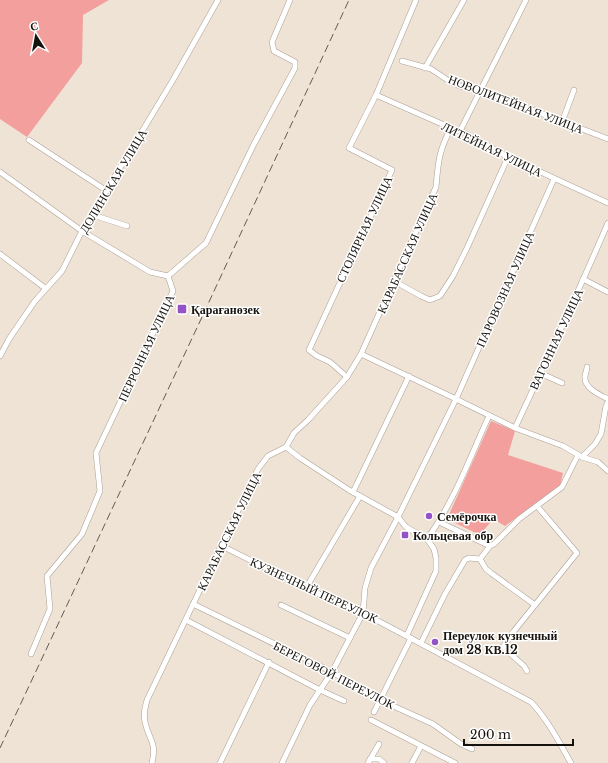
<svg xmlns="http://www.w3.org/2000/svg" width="608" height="763" viewBox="0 0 608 763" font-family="'Libre Baskerville',serif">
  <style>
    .green { fill: #f29f9d }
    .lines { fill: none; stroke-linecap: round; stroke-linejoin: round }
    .minor-casing { stroke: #ab9f93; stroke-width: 6 }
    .minor { stroke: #fff; stroke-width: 5 }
    .rail { stroke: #625b54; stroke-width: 1; stroke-dasharray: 8 4; stroke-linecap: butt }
    .poi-dot { fill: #9452c6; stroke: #fff; stroke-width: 1.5 }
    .labels { text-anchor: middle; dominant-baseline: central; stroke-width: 3; stroke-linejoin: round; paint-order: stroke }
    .street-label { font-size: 12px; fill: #16120d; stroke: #fff }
    .poi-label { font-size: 12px; font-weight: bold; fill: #16120d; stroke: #fff; text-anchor: start }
  </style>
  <rect width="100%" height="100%" fill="#efe3d6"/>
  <g class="green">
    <path d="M0 0H109L83 15 82 63 27 137 0 119Z"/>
    <path d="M491 421 515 431 508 455 563 473 560 486 505 526 493 519 480 535 447 519Z"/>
  </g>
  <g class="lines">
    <g class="minor-casing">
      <g id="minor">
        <path d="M402 61 431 69 449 81 460 86 480 90 608 139"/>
        <path d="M425 68 464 0"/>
        <path d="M376 95 451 128 463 132 508 157 608 203"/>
        <path d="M562 122 574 90"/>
        <path d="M460 131 526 0"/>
        <path d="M29 140 107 191"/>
        <path d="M0 172 82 231 150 272 168 276"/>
        <path d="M93 215 127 226"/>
        <path d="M0 254 45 288"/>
        <path d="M168 276 206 243 254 144 295 68V62L274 51 272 42 290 0"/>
        <path d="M583 279 608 292"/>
        <path d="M394 281 421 296 430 300 440 296 453 276 467 248 508 157"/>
        <path d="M361 354 456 399 554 179"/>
        <path d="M0 356 9 339 35 301 62 271 82 231 173 80 218 0"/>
        <path d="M587 367C587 370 585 374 585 377 584 388 600 395 608 399"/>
        <path d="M540 373 562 383"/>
        <path d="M347 377 330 362 317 356 309 350 392 170 349 148 376 95 416 0"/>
        <path d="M515 428 563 446 582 457 598 462 608 471"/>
        <path d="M286 447 300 458 349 490 398 517 406 527 427 539 434 549 436 558V571L407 635"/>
        <path d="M582 457 595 444 601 434 606 406 608 402"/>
        <path d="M353 492 409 376"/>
        <path d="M439 522 490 546"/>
        <path d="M427 539C454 502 470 457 489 416"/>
        <path d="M222 546 306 588 363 613 531 702C548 720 559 742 571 763"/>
        <path d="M306 588 360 496"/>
        <path d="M193 604 332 672 380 700 433 724 461 744 472 749"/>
        <path d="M281 605 350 638"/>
        <path d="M535 605 491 573 486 569 480 559 490 546 494 544 519 519 562 487 578 455"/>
        <path d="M186 620 320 690 344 701"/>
        <path d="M421 643 445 594 465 560 469 558 480 559"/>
        <path d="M31 654 50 609 47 576 82 534 100 491 96 453 173 291 168 276"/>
        <path d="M527 671 524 666 503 647 514 631 577 553 537 506"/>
        <path d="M374 712 411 638"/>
        <path d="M371 720 455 763"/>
        <path d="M370 759H379L384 763"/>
        <path d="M152 763C157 741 149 741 145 722 143 714 145 708 147 700L258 469 268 456 286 447 294 433 308 420 347 377 361 354 436 187C438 163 439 150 451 128"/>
        <path d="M220 763 269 662"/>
        <path d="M282 763 310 705 332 672 363 613 365 588 371 568 398 517 456 399 515 428C547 360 578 292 608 223"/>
        <path d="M368 763 379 744"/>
        <path d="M412 763 421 746"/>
      </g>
    </g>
    <use href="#minor" class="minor"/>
    <path class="rail" d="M0 748 202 317 349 0"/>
  </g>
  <g class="poi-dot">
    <rect x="177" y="304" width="10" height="10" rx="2"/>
    <circle cx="429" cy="516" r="4"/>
    <rect x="401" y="531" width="8" height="8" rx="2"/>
    <circle cx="435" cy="642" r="4"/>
  </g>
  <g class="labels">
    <g class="street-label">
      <text transform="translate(516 104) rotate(21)">НОВОЛИТЕЙНАЯ УЛИЦА</text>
      <text transform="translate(492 149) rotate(26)">ЛИТЕЙНАЯ УЛИЦА</text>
      <text transform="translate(113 181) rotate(-59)">ДОЛИНСКАЯ УЛИЦА</text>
      <text transform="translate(364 229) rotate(-65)">СТОЛЯРНАЯ УЛИЦА</text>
      <text transform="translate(407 253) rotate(-66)">КАРАБАССКАЯ УЛИЦА</text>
      <text transform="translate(505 289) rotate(-66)">ПАРОВОЗНАЯ УЛИЦА</text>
      <text transform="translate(556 339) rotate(-65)">ВАГОННАЯ УЛИЦА</text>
      <text transform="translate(146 348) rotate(-65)">ПЕРРОННАЯ УЛИЦА</text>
      <text transform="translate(229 531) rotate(-64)">КАРАБАССКАЯ УЛИЦА</text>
      <text transform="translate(314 590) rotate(25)">КУЗНЕЧНЫЙ ПЕРЕУЛОК</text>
      <text transform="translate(334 675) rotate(27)">БЕРЕГОВОЙ ПЕРЕУЛОК</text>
    </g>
    <g class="poi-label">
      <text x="191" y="309">Қарағанөзек</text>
      <text x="437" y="516">Семёрочка</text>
      <text x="413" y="535">Кольцевая обр</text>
      <text x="443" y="635">Переулок кузнечный<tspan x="443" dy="14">дом 28 КВ.12</tspan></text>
    </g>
  </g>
  <g transform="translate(36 36) rotate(349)" stroke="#ffffff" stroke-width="3" paint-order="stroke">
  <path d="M0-3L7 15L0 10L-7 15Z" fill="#16120d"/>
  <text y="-6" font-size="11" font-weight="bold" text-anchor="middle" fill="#16120d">С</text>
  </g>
  <path d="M464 739v6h109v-6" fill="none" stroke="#16120d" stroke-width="2"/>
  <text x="470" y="739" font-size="12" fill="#16120d" stroke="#ffffff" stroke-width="3" paint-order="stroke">200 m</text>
</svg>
